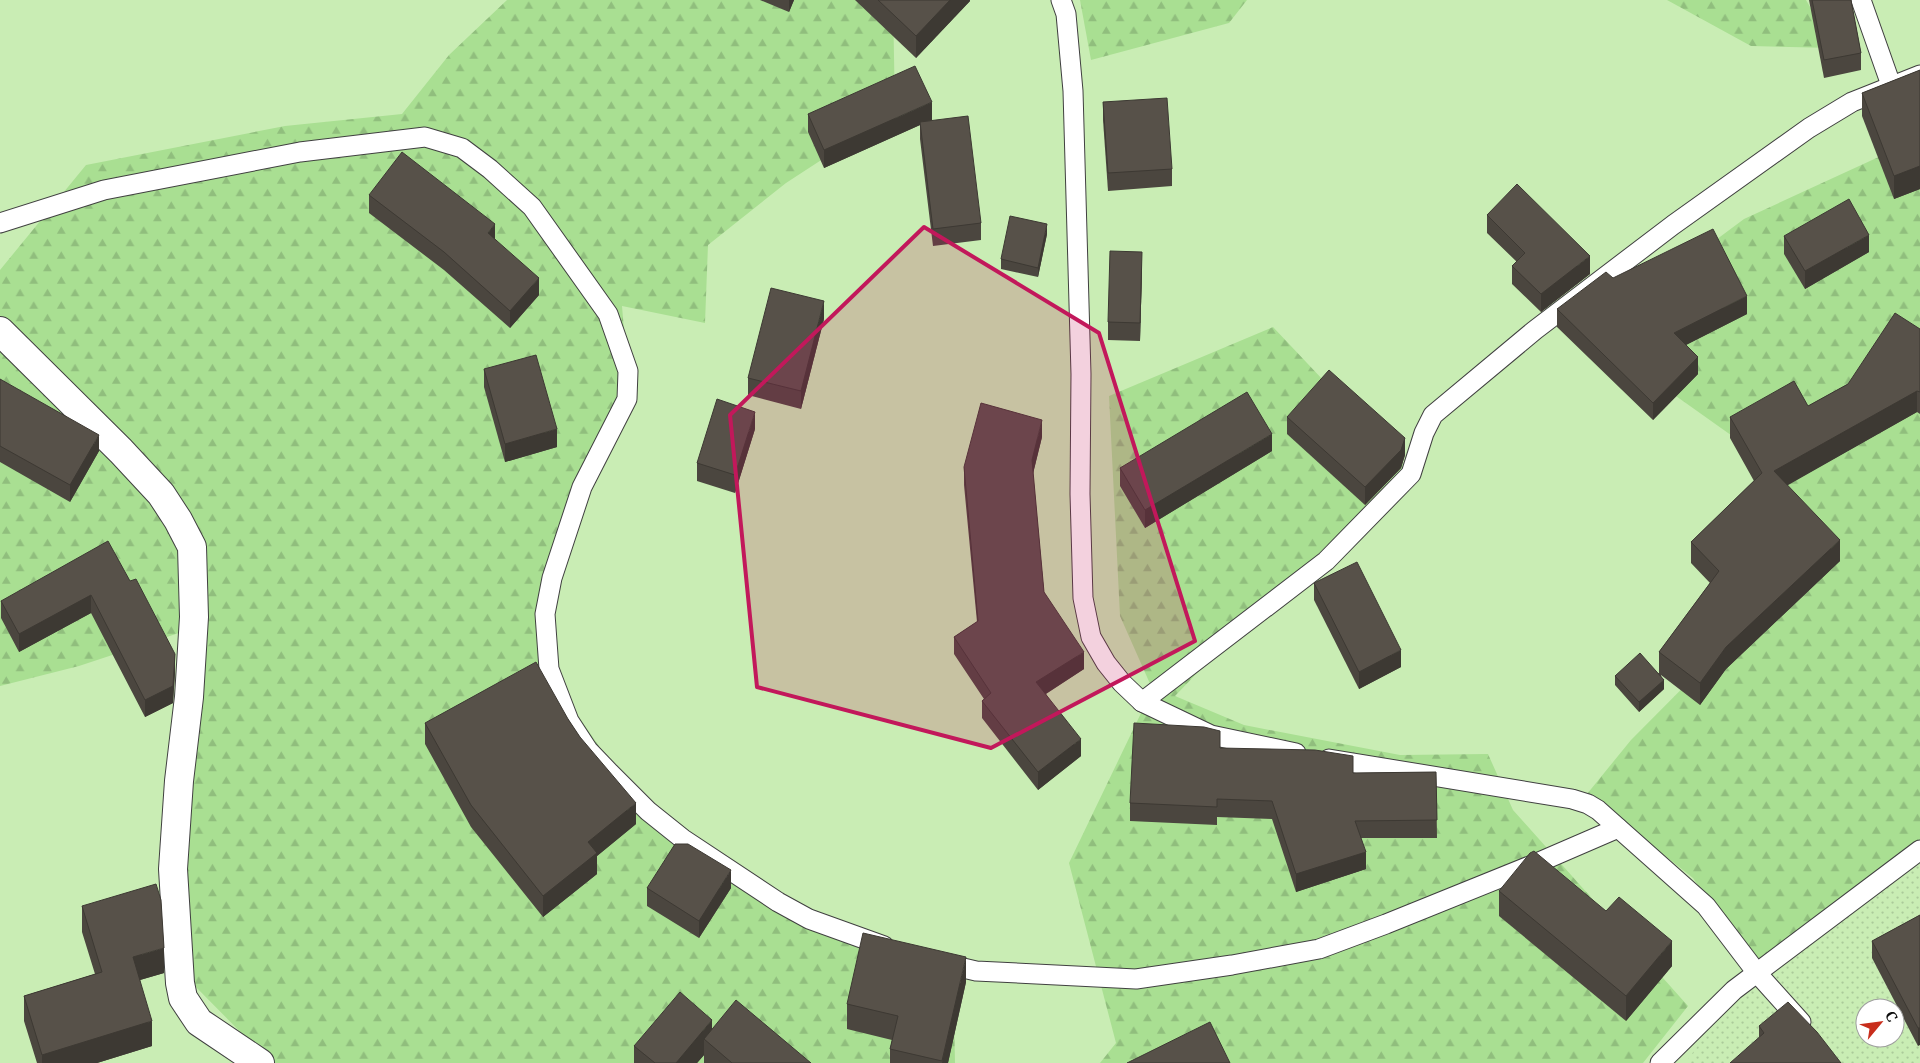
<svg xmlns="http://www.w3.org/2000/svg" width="1920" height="1063" viewBox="0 0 1920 1063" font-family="Merriweather,serif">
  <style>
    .grass { fill: #c9edb4 }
    .forest { fill: url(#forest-firs) }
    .garden { fill: url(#garden-dots); fill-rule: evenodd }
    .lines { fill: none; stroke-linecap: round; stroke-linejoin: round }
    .service-casing { stroke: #404040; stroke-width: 21 }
    .minor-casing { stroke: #404040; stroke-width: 30 }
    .service { stroke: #fff; stroke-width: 19 }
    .minor { stroke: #fff; stroke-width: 28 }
    .wall { fill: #4b463f }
    .shaded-wall { fill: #3d3933 }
    .building { fill: #575149; stroke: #3d3933 }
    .marked { fill: #c2185b; fill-opacity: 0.2; stroke: #c2185b; stroke-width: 4; stroke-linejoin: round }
  </style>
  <defs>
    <pattern id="forest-firs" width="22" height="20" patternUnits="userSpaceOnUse" patternTransform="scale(1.25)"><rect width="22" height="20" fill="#a9df92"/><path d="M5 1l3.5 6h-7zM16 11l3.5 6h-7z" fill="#90be7d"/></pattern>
    <pattern id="garden-dots" width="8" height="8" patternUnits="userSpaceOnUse" patternTransform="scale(1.25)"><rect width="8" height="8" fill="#c9edb4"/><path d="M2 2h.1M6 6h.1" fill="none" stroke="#abca9a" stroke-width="1.8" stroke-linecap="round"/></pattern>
  </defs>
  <rect width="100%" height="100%" fill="#fffeee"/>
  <path class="grass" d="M0 0H1920V888L1728 1063H0Z"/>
  <g class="forest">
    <path d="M507 0H893L895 112 786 183 708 245 705 323 622 306 630 402 573 512 549 617 562 692 620 777 680 829 794 905 953 966 955 1063H271L188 979 178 871 197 627 79 666 0 686V270L86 165 285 126 402 114 449 55Z"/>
    <path d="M1080 0H1247L1229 23 1091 60Z"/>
    <path d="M1667 0H1806L1834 48 1751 46Z"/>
    <path d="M1920 138V848L1755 969 1693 878 1587 794 1631 740 1768 602 1759 455 1628 362 1650 289 1744 219Z"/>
    <path d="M1273 327 1409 471 1221 648 1175 696 1244 725 1400 755 1488 754 1513 810 1688 1006 1643 1063H1100L1116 1043 1069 863 1143 709 1151 686 1120 616 1109 396Z"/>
  </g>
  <path class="garden" d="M1920 848V1063H1685L1755 969ZM1865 1008H1895V1038H1865Z"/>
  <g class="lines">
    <g class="service-casing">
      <g id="service">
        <path d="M1061 0 1066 14 1073 91 1081 374 1080 494 1083 598 1091 637 1106 663 1122 683 1142 702 1211 735 1296 753"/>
        <path d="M1861 0 1891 85"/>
        <path d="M0 223 104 190 300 152 425 137 462 148 490 169 532 207 608 314 628 371 627 399 582 487 552 578 545 614 549 669 569 721 588 750 610 773 648 811 683 839 778 902 809 919 884 946"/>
        <path d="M1142 702 1326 561 1411 474 1424 433 1433 415 1535 330 1673 225 1809 128 1852 102 1920 75"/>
        <path d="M1329 759 1572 799 1588 804 1598 810 1706 906 1757 973 1801 1022"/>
        <path d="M942 963 976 971 1136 979 1232 965 1319 949 1386 924 1537 863 1618 828"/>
        <path d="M1660 1063 1734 990 1920 850"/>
      </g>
    </g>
    <g class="minor-casing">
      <path id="minor" d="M0 331 121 451 161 494 178 520 192 547 194 617 189 697 179 781 173 869 180 983 183 998 199 1022 260 1063"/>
    </g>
    <use href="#service" class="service"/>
    <use href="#minor" class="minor"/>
  </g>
  <g class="wall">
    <path d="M760 0H794L789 12Z"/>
    <path d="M855 0H970V1L916 58Z"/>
    <path d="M1809 0H1851L1861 53V70L1824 78Z"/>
    <path d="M1920 70V189L1894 199 1862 116V93Z"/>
    <path d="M1103 102 1172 169V186L1108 191 1103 120Z"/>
    <path d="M808 114 931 120 981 223V240L933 246 920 139V125L824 168 808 132Z"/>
    <path d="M369 195 495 239 539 295 510 328 444 270 369 213Z"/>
    <path d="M1487 215 1590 274 1541 312 1512 284V266L1517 262 1487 233Z"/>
    <path d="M1047 234 1038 277 1001 269V259Z"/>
    <path d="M1784 236 1869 252 1805 289 1784 254Z"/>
    <path d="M1142 270 1140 341 1108 340V322Z"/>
    <path d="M1613 278 1747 314 1686 345 1698 374 1653 420 1557 327V309Z"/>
    <path d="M824 319 801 409 748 395V378Z"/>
    <path d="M1920 329V414L1917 412 1787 485 1840 561 1726 669 1700 705 1661 675 1664 689 1639 712 1615 685V676L1659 673V652L1710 583 1691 563V542L1754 481 1730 438V417L1808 406 1848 384Z"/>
    <path d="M484 369 557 447 505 462 484 387Z"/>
    <path d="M0 379 99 451 70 502 0 462Z"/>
    <path d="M1287 417 1405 455 1401 468 1365 505 1287 434Z"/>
    <path d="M755 429 735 493 697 481V463Z"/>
    <path d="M1042 437 1033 473 1044 592 1084 669 1046 694 1081 756 1038 790 982 718V701L984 699 954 654V637L977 622 964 485V467Z"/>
    <path d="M1272 451 1145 528 1120 486V468Z"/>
    <path d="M130 581 175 672 173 703 145 717 91 613 19 652 1 618V601Z"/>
    <path d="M1314 583 1401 667 1359 689 1314 600Z"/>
    <path d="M568 719 636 824 597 856V874L543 917 471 827 425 744V723Z"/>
    <path d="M1220 748 1353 773 1436 772 1437 838H1361L1366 869 1296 892 1272 819 1217 817V825L1130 821V803Z"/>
    <path d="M647 888H731L699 938 647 906Z"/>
    <path d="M1499 891 1606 911 1672 966 1626 1021 1499 916Z"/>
    <path d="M82 906 164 973 140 980 152 1046 97 1063H37L24 1021V996L95 974 82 932Z"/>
    <path d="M1920 915 1918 1046 1872 958V941Z"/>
    <path d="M966 982 948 1063H890V1049L892 1040 847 1029V1004Z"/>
    <path d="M1759 1026 1817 1032 1759 1037Z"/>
    <path d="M712 1029 811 1063H704V1055L697 1063H634V1046Z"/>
  </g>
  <g class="shaded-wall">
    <path d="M789 0H794L789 12Z"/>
    <path d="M950 0H970V1L916 58V36Z"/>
    <path d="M932 102V120L920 122V125L824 168V150Z"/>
    <path d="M1920 166V189L1894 199V176Z"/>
    <path d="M495 224V241L488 233Z"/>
    <path d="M1047 224V234L1038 277V268Z"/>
    <path d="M1869 235V252L1805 289V271Z"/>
    <path d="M1142 252V270L1140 341V323Z"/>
    <path d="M1590 256V274L1541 312V294Z"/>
    <path d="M539 278V295L510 328V311Z"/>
    <path d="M1747 296V314L1674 351V333Z"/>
    <path d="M824 301V319L801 409V391Z"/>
    <path d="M1698 357V374L1653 420V403Z"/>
    <path d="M1917 391V412L1774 493V471Z"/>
    <path d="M755 412V429L735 493V475Z"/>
    <path d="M1042 420V437L1032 478V460Z"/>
    <path d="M557 429V447L505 462V444Z"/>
    <path d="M1272 434V451L1145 528V510Z"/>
    <path d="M99 435V451L70 502V485Z"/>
    <path d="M1405 438V455L1401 468 1365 505V487Z"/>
    <path d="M1840 540V561L1726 669 1700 705V683L1726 647Z"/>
    <path d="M91 595V613L19 652V634Z"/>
    <path d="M1401 650V667L1359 689V672Z"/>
    <path d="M1084 652V669L1036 700V682Z"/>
    <path d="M175 654V672L173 703 145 717V700Z"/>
    <path d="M1664 680V689L1639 712V702Z"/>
    <path d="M1081 739V756L1038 790V772Z"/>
    <path d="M636 803V824L597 856V874L543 917V896L588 842Z"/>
    <path d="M1366 852V869L1296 892V874Z"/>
    <path d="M731 870V888L699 938V921Z"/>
    <path d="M1672 941V966L1626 1021V996Z"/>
    <path d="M164 948V973L133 982V957Z"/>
    <path d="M966 957V982L948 1063H942Z"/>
    <path d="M712 1020V1045L704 1039V1055L697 1063H676Z"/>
    <path d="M152 1021V1046L97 1063H42V1055Z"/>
    <path d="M1918 1028H1920V1045L1918 1046Z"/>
  </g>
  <g class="building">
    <path d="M878 0H950L916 36Z"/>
    <path d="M1812 0H1851L1861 53 1824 60Z"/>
    <path d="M915 66 932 102 824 150 808 114Z"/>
    <path d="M1920 70V166L1894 176 1862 93Z"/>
    <path d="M1167 98 1172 169 1108 173 1103 102Z"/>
    <path d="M968 116 981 223 933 229 920 122Z"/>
    <path d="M402 152 495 224 488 233 539 278 510 311 444 252 369 195Z"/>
    <path d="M1517 184 1590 256 1541 294 1512 266 1525 253 1487 215Z"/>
    <path d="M1849 199 1869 235 1805 271 1784 236Z"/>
    <path d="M1010 216 1047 224 1038 268 1001 259Z"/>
    <path d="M1713 229 1747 296 1674 333 1698 357 1653 403 1557 309 1606 272 1613 278Z"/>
    <path d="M1110 251 1142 252 1140 323 1108 322Z"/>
    <path d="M771 288 824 301 801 391 748 378Z"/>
    <path d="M1895 313 1920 329V392L1917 391 1774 471 1840 540 1726 647 1700 683 1659 652 1719 571 1691 542 1762 473 1730 417 1794 381 1808 406 1848 384Z"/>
    <path d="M536 355 557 429 505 444 484 369Z"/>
    <path d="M1329 370 1405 438 1401 450 1365 487 1287 417Z"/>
    <path d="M0 379 99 435 70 485 0 446Z"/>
    <path d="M1247 392 1272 434 1145 510 1120 468Z"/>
    <path d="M717 399 755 412 735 475 697 463Z"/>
    <path d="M981 403 1042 420 1032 460 1044 592 1084 652 1036 682 1081 739 1038 772 982 701 991 693 954 637 978 621 964 467Z"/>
    <path d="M108 541 130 581 136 579 175 654 173 686 145 700 91 595 19 634 1 601Z"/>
    <path d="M1357 562 1401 650 1359 672 1314 583Z"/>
    <path d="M1640 653 1664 680 1639 702 1615 676Z"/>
    <path d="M536 662 568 719 580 737 636 803 588 842 597 853 543 896 471 805 425 723Z"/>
    <path d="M1134 723 1204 727 1220 731V748L1315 750 1353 756V773L1436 772 1437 820 1355 821 1366 852 1296 874 1272 801 1217 799V807L1130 803Z"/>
    <path d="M675 844H688L731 870 699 921 647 888Z"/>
    <path d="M1534 851 1606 911 1619 897 1672 941 1626 996 1499 891 1530 853Z"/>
    <path d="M156 884 161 900 164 948 133 957 152 1021 42 1055 24 996 102 972 82 906Z"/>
    <path d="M1920 915V1028H1918L1872 941Z"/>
    <path d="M863 933 966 957 942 1061 890 1049 898 1016 847 1004Z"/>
    <path d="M680 992 712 1020 676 1063H655L634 1046Z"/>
    <path d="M736 1000 811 1063H732L704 1039Z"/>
    <path d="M1788 1002 1817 1032 1841 1063H1730L1764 1033 1759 1026Z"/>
    <path d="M1210 1022 1230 1063H1127Z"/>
  </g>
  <path class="marked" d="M924 227 1099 333 1195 641 991 748 757 687 730 415Z"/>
  <g transform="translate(1880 1023) rotate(61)"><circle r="24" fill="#ffffff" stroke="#9e9e9e"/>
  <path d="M0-4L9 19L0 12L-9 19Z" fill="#c82d1b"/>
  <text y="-8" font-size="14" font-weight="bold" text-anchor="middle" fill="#0d0d0d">С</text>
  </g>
</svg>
